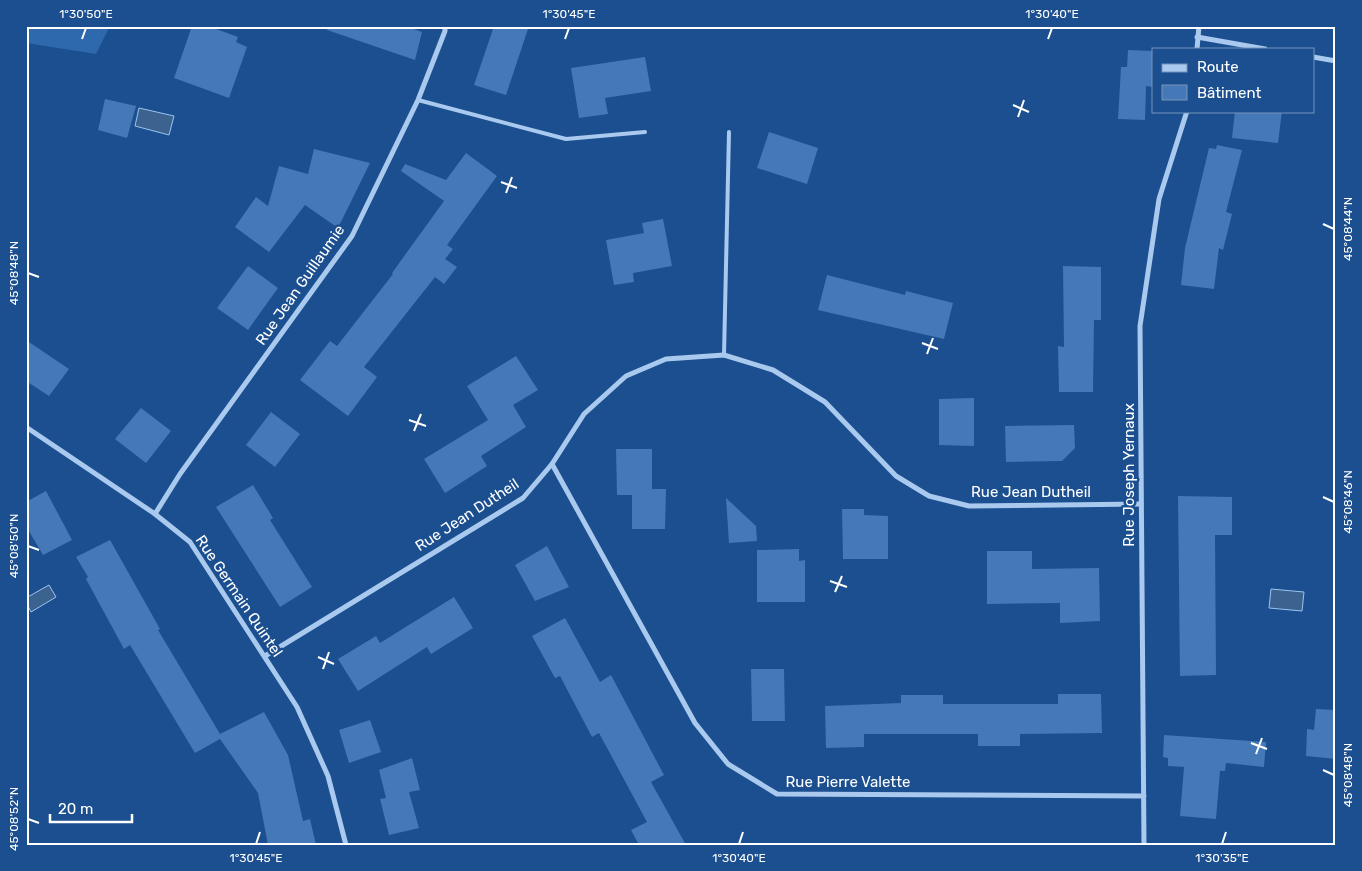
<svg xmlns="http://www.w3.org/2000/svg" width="1362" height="871" viewBox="0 0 1362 871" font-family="Rubik,sans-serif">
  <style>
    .green { fill: #2e69ad }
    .water { fill: #3c6290; stroke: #9cc4f0 }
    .building { fill: #4478b7 }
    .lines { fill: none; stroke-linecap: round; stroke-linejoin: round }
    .lane { stroke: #a9c9ee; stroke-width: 4 }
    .street { stroke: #a9c9ee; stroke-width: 5 }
    .ticks { fill: none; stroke: #fff; stroke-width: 2 }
    .labels { text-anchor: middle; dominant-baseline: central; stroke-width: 5; stroke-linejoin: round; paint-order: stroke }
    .street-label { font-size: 15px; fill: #fff; stroke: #1b4f8f }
    .neatline { fill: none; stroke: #fff; stroke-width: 2 }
    .ticks-label { font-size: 12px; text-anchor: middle; fill: #fff }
  </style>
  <rect width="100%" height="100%" fill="#1b4f8f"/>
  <path class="green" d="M26 26H110L96 54 26 43Z"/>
  <g class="water">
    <path d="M139 108 174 116 169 135 135 126Z"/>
    <path d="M49 585 56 597 31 612 26 602V598Z"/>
    <path d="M1271 589 1304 592 1302 611 1269 608Z"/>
  </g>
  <g class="building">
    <path d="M192 26H208L238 37 236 42 247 47 229 98 174 78Z"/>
    <path d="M328 26H406L422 32 415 60 327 30Z"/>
    <path d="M494 26H529L506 95 474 85Z"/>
    <path d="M1128 50 1153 51V87L1146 86 1145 120 1118 119 1121 67H1127Z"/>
    <path d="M645 57 651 91 605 98 608 114 579 118 571 68Z"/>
    <path d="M105 99 136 106 127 138 98 130Z"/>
    <path d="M1235 111H1282L1278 143 1232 138Z"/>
    <path d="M769 132 818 148 807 184 757 168Z"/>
    <path d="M1217 145 1242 150 1226 212 1232 214 1223 250 1219 248 1214 289 1181 285 1185 248 1209 148 1216 149Z"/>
    <path d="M314 149 370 163 338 228 305 205 269 252 235 227 256 197 268 206 279 166 308 174Z"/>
    <path d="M466 153 497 176 447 245 453 249 445 259 457 267 444 284 435 277 364 367 377 377 348 416 300 380 330 341 337 346 393 274 392 273 444 201 401 171 405 164 446 180Z"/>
    <path d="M663 219 672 266 633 273 634 282 614 285 606 240 644 233 642 223Z"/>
    <path d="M248 266 278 288 248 330 217 308Z"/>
    <path d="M1063 266 1101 267V320H1094L1093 392H1059L1058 346 1064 347Z"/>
    <path d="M827 275 905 295 906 291 953 303 944 339 818 310Z"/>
    <path d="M26 340 69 369 49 396 26 381Z"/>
    <path d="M516 356 538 390 513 405 526 427 481 456 487 466 445 493 424 459 488 420 467 386Z"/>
    <path d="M974 398V446L939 445V399Z"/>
    <path d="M141 408 171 431 146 463 115 439Z"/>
    <path d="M271 412 300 434 275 467 246 445Z"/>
    <path d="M1074 425 1075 448 1062 461 1006 462 1005 426Z"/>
    <path d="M616 449H652V489H666L665 529H632V495H617Z"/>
    <path d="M253 485 273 518 270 520 312 587 280 607 216 507Z"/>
    <path d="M46 491 72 540 43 555 26 526V502Z"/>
    <path d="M1178 496 1232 497V535H1215L1216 675 1180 676Z"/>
    <path d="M726 498 756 526 757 541 729 543Z"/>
    <path d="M842 509H864V515L888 516V559H843Z"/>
    <path d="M110 540 160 629 158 630 220 734 264 712 288 755 303 821 310 819 316 845H268L258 793 220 739 195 753 130 645 124 649 86 579 88 577 76 557Z"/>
    <path d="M547 546 569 587 535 601 515 565Z"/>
    <path d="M799 549V561L805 560V602H757V550Z"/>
    <path d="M987 551H1032V569L1099 568 1100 621 1060 623V603L987 604Z"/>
    <path d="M454 597 473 628 431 654 427 647 358 691 338 659 376 636 380 643Z"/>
    <path d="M565 618 600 682 611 675 664 775 651 782 686 845H639L631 830 647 822 599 733 592 737 560 676 555 678 532 636Z"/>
    <path d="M751 669H784L785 721H752Z"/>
    <path d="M1058 694H1101L1102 733 1020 734V746H978V734H864V747L826 748 825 706 901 703V695H943V704H1058Z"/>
    <path d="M1316 709 1336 710V759L1306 756 1307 729 1314 730Z"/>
    <path d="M370 720 381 752 349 763 339 730Z"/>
    <path d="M1164 735 1266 742 1264 767 1226 763 1225 771H1220L1216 819 1180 816 1184 767 1168 766V758L1163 757Z"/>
    <path d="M412 758 420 790 409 792 419 828 389 835 380 799 386 798 379 770Z"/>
  </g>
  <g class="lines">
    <g class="lane">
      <path d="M418 100 566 139 645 132"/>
      <path d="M724 355 729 132"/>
    </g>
    <g class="street">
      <path d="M1197 37 1265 49"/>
      <path d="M1197 49 1199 26"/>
      <path d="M1313 57 1336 61"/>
      <path d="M26 427 155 514 190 542 297 707 328 776 346 845"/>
      <path d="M552 464 695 723 728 764 777 794 1144 796"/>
      <path d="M155 514 180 474 352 236 418 100 445 31V26"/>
      <path d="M265 656 523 498 552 464 584 414 626 376 666 359 724 355 773 370 825 402 896 476 929 496 969 506 1141 504"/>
      <path d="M1144 845 1140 326 1159 199 1187 111"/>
    </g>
  </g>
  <path class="ticks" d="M82 39 86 28M565 39 569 28M1048 39 1052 28M1013 105 1029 112M1018 117 1024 100M501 182 517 188M506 193 512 177M1323 224 1334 229M28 273 39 277M922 343 938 349M927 354 933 338M409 420 426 426M414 431 421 414M1323 497 1334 502M28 546 39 550M830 581 847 587M835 592 842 576M318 657 334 664M323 669 329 652M1251 743 1267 749M1256 754 1262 738M1323 770 1334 775M28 819 39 823M256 844 260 832M739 844 743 832M1222 844 1226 832"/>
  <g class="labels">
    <g class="street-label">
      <text transform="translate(300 285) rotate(-55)">Rue Jean Guillaumie</text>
      <text transform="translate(1129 475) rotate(-90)">Rue Joseph Yernaux</text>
      <text x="1031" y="492">Rue Jean Dutheil</text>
      <text transform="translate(467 515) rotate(-33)">Rue Jean Dutheil</text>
      <text transform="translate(239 596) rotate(56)">Rue Germain Quintel</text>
      <text x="848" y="782">Rue Pierre Valette</text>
    </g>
  </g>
  <rect width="1362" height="871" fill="none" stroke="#1b4f8f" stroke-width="55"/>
  <rect x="1152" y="48" width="162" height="65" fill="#1b4f8f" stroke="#7695bc"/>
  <rect x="1162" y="64" width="25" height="8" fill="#a9c9ee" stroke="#7695bc"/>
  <text x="1197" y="72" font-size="15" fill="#ffffff">Route</text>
  <rect x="1162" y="85" width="25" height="15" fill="#4478b7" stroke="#7695bc"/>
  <text x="1197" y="98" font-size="15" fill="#ffffff">Bâtiment</text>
  <path d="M50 814v8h82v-8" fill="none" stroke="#ffffff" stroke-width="2.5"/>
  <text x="58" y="814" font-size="15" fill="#ffffff" stroke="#1b4f8f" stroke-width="4" paint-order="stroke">20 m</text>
  <rect x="28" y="28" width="1306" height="816" class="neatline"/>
  <g class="ticks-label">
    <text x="86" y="18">1°30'50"E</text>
    <text x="569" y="18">1°30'45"E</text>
    <text x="1052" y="18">1°30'40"E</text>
    <text transform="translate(1348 229) rotate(-90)" y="4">45°08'44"N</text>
    <text transform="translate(14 273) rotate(-90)" y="4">45°08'48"N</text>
    <text transform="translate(1348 502) rotate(-90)" y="4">45°08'46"N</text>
    <text transform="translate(14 546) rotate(-90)" y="4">45°08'50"N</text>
    <text transform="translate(1348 775) rotate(-90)" y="4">45°08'48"N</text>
    <text transform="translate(14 819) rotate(-90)" y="4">45°08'52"N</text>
    <text x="256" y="862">1°30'45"E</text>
    <text x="739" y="862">1°30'40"E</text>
    <text x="1222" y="862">1°30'35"E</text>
  </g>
</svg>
